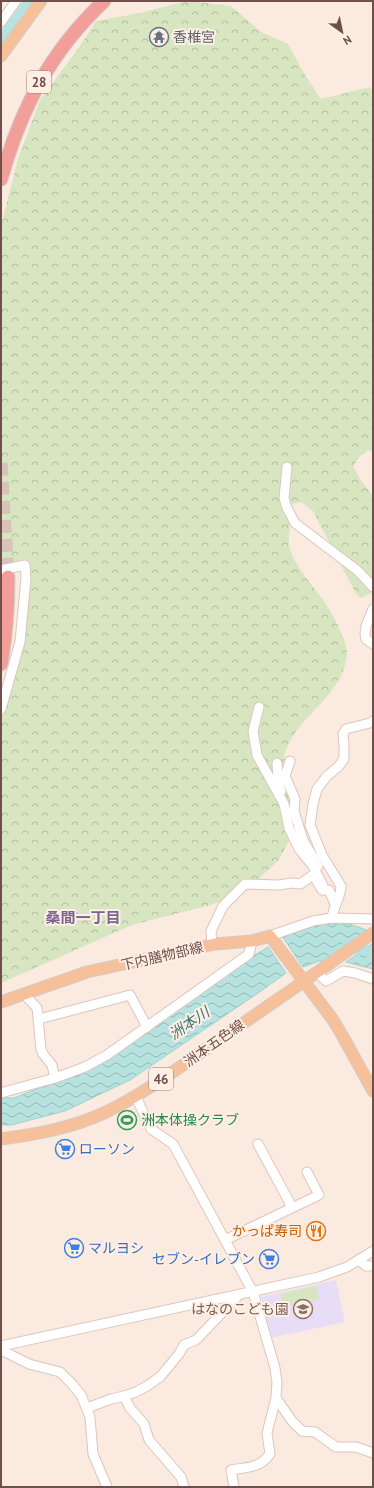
<svg xmlns="http://www.w3.org/2000/svg" width="374" height="1488" viewBox="0 0 374 1488" font-family="'PT Sans','Noto Sans JP',sans-serif">
  <style>
    .education { fill: #e8ddf6 }
    .forest { fill: url(#forest-crowns) }
    .pitch { fill: #d7e6c0 }
    .water { fill: url(#water-waves); stroke: #9dd3d1 }
    .lines { fill: none; stroke-linecap: round; stroke-linejoin: round }
    .river { stroke: #b6e2df; stroke-width: 11 }
    .highway-tunnel { stroke: #d7c3ba; stroke-width: 13; stroke-dasharray: 13 6; stroke-linecap: butt }
    .minor-casing { stroke: #dec5bc; stroke-width: 11 }
    .major-casing { stroke: #d4cac8; stroke-width: 13 }
    .highway-casing { stroke: #d4cac8; stroke-width: 15 }
    .minor { stroke: #fff; stroke-width: 9 }
    .major { stroke: #f6c19a; stroke-width: 11 }
    .highway { stroke: #f29e99; stroke-width: 13 }
    .labels { text-anchor: middle; dominant-baseline: central; stroke-width: 4; stroke-linejoin: round; paint-order: stroke }
    .shield { fill: #feefe5; stroke: #9a7f78; stroke-width: 1 }
    .shield-label { font-size: 13px; font-weight: bold; fill: #6f4f49 }
    .worship-label { font-size: 14px; fill: #5b616d; stroke: #feefe5; text-anchor: start }
    .street-label { font-size: 14px; fill: #6f4f49; stroke: #feefe5 }
    .leisure-label { font-size: 14px; fill: #27864d; stroke: #feefe5; text-anchor: start }
    .shop-label { font-size: 14px; fill: #366cbe; stroke: #feefe5; text-anchor: start }
    .food-label { font-size: 14px; fill: #c56008; stroke: #feefe5; text-anchor: end }
    .education-label { font-size: 14px; fill: #785e54; stroke: #feefe5; text-anchor: end }
    .neighbourhood-label { font-size: 15px; font-weight: bold; fill: #7a6592; stroke: #feefe5 }
    .water-label { font-size: 15px; font-style: italic; fill: #3e7572; stroke: #feefe5 }
  </style>
  <defs>
    <pattern id="forest-crowns" width="20" height="18" patternUnits="userSpaceOnUse"><rect width="20" height="18" fill="#d7e6c0"/><path d="M2 6a3 3 0 1 1 6 0M12 15a3 3 0 1 1 6 0" fill="none" stroke="#b3bd9e"/></pattern>
    <pattern id="water-waves" width="16" height="10" patternUnits="userSpaceOnUse"><rect width="16" height="10" fill="#b6e2df"/><path d="M0 5q4-4 8 0t8 0" fill="none" stroke="#98bab7"/></pattern>
  </defs>
  <rect width="100%" height="100%" fill="#faeae0"/>
  <path class="education" d="M336 1280 345 1322 270 1338 261 1297Z"/>
  <path class="forest" d="M187 1 231 6 261 32 288 44 305 75 321 99 370 87 373 91V453L368 450 360 456 353 466 360 479 373 496V592L361 598 356 594 313 511 301 502 292 504C291 516 287 540 290 550 297 570 316 588 327 606 333 614 337 624 341 633 344 639 347 646 347 653 345 697 292 717 284 758L296 820 291 837 279 860 242 894 207 906 132 925 1 983V694L9 675 27 563 1 566V226L18 159 40 100 80 46 96 21 140 13Z"/>
  <path class="pitch" d="M317 1286 319 1299 283 1307 281 1294Z"/>
  <g class="water">
    <path d="M328 924H349L367 930 326 961H319L303 967 282 936 317 925Z"/>
    <path d="M373 943V969L346 962Z"/>
    <path d="M268 947 286 973 261 991 130 1080 65 1111 11 1125H1V1098H14L92 1067 208 984Z"/>
  </g>
  <g class="lines">
    <g class="river">
      <path d="M1 40 30 1"/>
      <path d="M347 945 373 953"/>
    </g>
    <path class="highway-tunnel" d="M1 463 8 577"/>
    <g class="minor-casing">
      <g id="minor">
        <path d="M1 22 16 1"/>
        <path d="M287 467 284 498 287 508 295 523 358 571 373 587"/>
        <path d="M1 570 25 565 26 578 20 642 1 709"/>
        <path d="M373 609 366 626 365 633 366 639 373 644"/>
        <path d="M259 707 253 731 257 755 284 804 289 828 299 849 313 866 325 890"/>
        <path d="M290 761 285 776 295 799 294 811 303 840 318 866"/>
        <path d="M277 763 278 782 281 791"/>
        <path d="M332 918C333 907 341 897 341 886L322 855 310 825 313 804 317 789 327 776 338 767 344 759V745L343 734 346 729 370 723 373 721"/>
        <path d="M270 936 313 921 332 918 373 919"/>
        <path d="M212 944 211 931 223 906 245 884 279 885 291 883 300 884 313 875 322 890H329L335 904"/>
        <path d="M317 973 326 981 343 971 355 973 373 979"/>
        <path d="M24 994 37 1008 41 1049 43 1054 52 1065 55 1078"/>
        <path d="M39 1019 130 995 147 1027"/>
        <path d="M1 1093 55 1078 85 1067 107 1055 249 954 252 941"/>
        <path d="M135 1095 151 1129 173 1144 253 1292 275 1368 277 1382 276 1398 267 1433 270 1454C259 1469 247 1467 231 1470L234 1487"/>
        <path d="M258 1144 292 1207"/>
        <path d="M225 1240 319 1195 307 1172"/>
        <path d="M359 1260 366 1266H373"/>
        <path d="M1 1346 319 1277 347 1267 373 1251"/>
        <path d="M1 1350 29 1364 60 1372 71 1383 81 1395 90 1417 93 1454 107 1487"/>
        <path d="M124 1396 130 1408 144 1424 149 1440 181 1477 184 1487"/>
        <path d="M276 1398 292 1421 302 1431 315 1432 336 1447H356L373 1453"/>
        <path d="M87 1408 111 1399 124 1396 136 1392 147 1386 160 1377 179 1354 184 1345 196 1340 239 1295"/>
      </g>
    </g>
    <g class="major-casing">
      <g id="major">
        <path d="M1 56 41 1"/>
        <path d="M1 1002 87 972 215 944 252 941 270 936 333 1020 342 1035 373 1091"/>
        <path d="M1 1139C38 1134 72 1128 106 1112 144 1094 181 1066 216 1042 268 1006 321 970 373 933"/>
      </g>
    </g>
    <g class="highway-casing">
      <g id="highway">
        <path d="M1 179C21 108 50 52 104 1"/>
        <path d="M1 664C6 635 8 606 8 577"/>
      </g>
    </g>
    <use href="#minor" class="minor"/>
    <use href="#major" class="major"/>
    <use href="#highway" class="highway"/>
  </g>
  <defs>
    <g id="temple-ring" transform="scale(1)"><circle r="9.5" fill="#feefe5" stroke="#6b7280" stroke-width="1.5"/><path d="M0-6L5-2H3V0L6.5 2.5H4V6H1.5V3h-3V6H-4V2.5H-6.5L-3 0V-2H-5Z" fill="#6b7280"/></g>
    <g id="stadium-ring" transform="scale(1)"><circle r="9.5" fill="#feefe5" stroke="#2e9e5b" stroke-width="1.5"/><path d="M0-5a6.5 5 0 1 0 0 10a6.5 5 0 1 0 0-10ZM-3.5-1.8h7v3.6h-7Z" fill="#2e9e5b"/></g>
    <g id="supermarket-ring" transform="scale(1)"><circle r="9.5" fill="#feefe5" stroke="#3f7fe0" stroke-width="1.5"/><path d="M-6-5.5h2.5l.6 2H6L4.5 2H-2.5L-4.4-4H-6ZM-1.5 3.2a1.3 1.3 0 1 0 .1 0ZM3 3.2a1.3 1.3 0 1 0 .1 0Z" fill="#3f7fe0"/></g>
    <g id="restaurant-ring" transform="scale(1)"><circle r="9.5" fill="#feefe5" stroke="#e8710a" stroke-width="1.5"/><path d="M-5-6h1v4h1v-4h1v4h1v-4h1v5L-1.5 .5V6h-2V.5L-5-1ZM5-6V6H3V1.5H1.5Q1.5-4 5-6Z" fill="#e8710a"/></g>
    <g id="school-ring" transform="scale(1)"><circle r="9.5" fill="#feefe5" stroke="#8d6e63" stroke-width="1.5"/><path d="M0-5L7-2L0 1L-7-2ZM-4 1L0 2.5L4 1V4Q0 6-4 4Z" fill="#8d6e63"/></g>
  </defs>
  <g fill-rule="evenodd">
    <use href="#temple-ring" x="159" y="37"/>
    <use href="#stadium-ring" x="127" y="1120"/>
    <use href="#supermarket-ring" x="65" y="1149"/>
    <use href="#restaurant-ring" x="316" y="1231"/>
    <use href="#supermarket-ring" x="74" y="1248"/>
    <use href="#supermarket-ring" x="269" y="1259"/>
    <use href="#school-ring" x="303" y="1309"/>
  </g>
  <g class="labels">
    <g class="shield">
      <rect x="27" y="71" width="24" height="22" rx="3"/>
      <rect x="149" y="1068" width="24" height="22" rx="3"/>
    </g>
    <g class="shield-label">
      <text x="39" y="82">28</text>
      <text x="161" y="1079">46</text>
    </g>
    <g class="worship-label">
      <text x="173" y="37">香椎宮</text>
    </g>
    <g class="street-label">
      <text transform="translate(162 956) rotate(-13)">下内膳物部線</text>
      <text transform="translate(214 1043) rotate(-35)">洲本五色線</text>
    </g>
    <g class="leisure-label">
      <text x="141" y="1120">洲本体操クラブ</text>
    </g>
    <g class="shop-label">
      <text x="79" y="1149">ローソン</text>
      <text x="88" y="1248">マルヨシ</text>
      <text x="255" y="1259" text-anchor="end">セブン-イレブン</text>
    </g>
    <g class="food-label">
      <text x="302" y="1231">かっぱ寿司</text>
    </g>
    <g class="education-label">
      <text x="289" y="1309">はなのこども園</text>
    </g>
    <g class="neighbourhood-label">
      <text x="83" y="917">桑間一丁目</text>
    </g>
    <g class="water-label">
      <text transform="translate(189 1023) rotate(-34)">洲本川</text>
    </g>
  </g>
  <rect width="374" height="1488" fill="none" stroke="#6f4f49" stroke-width="4"/>
  <g transform="translate(342 32) rotate(147)" stroke="#feefe5" stroke-width="3" paint-order="stroke">
  <path d="M0-3L7 15L0 10L-7 15Z" fill="#6f4f49"/>
  <text y="-6" font-size="11" font-weight="bold" text-anchor="middle" fill="#6f4f49">N</text>
  </g>
</svg>
